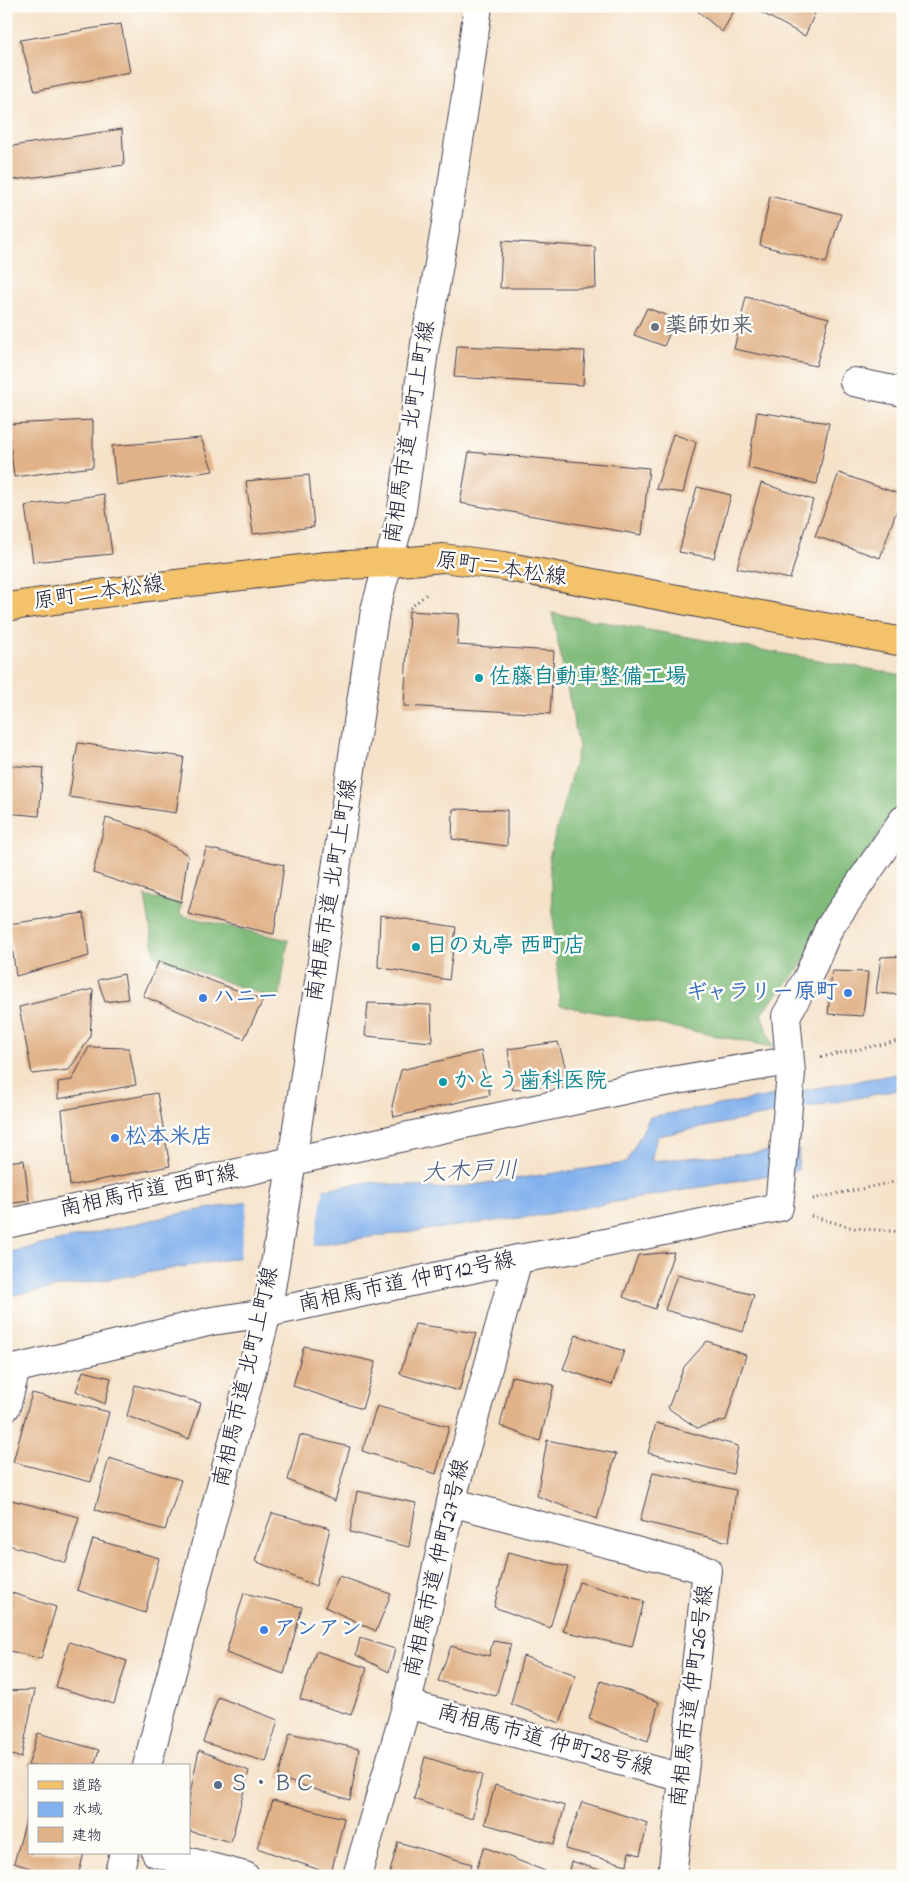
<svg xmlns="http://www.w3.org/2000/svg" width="909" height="1882" viewBox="0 0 909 1882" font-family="'Indie Flower','Klee One',sans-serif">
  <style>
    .forest { fill: #80bb7a; stroke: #516e5a }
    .water { fill: #82b1ed; stroke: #526a94 }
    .pier { fill: #f5e2c9 }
    .building { fill: #e1b288 }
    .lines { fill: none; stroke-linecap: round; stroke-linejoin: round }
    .minor-casing { stroke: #423f50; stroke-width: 30 }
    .major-casing { stroke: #423f50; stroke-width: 30 }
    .path { stroke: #423f50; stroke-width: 3; stroke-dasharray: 1 4; stroke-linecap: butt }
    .minor { stroke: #fff; stroke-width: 28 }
    .major { stroke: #f3c26a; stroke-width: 28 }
    .worship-dot { fill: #6b7280; stroke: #fdfcf7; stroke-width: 2 }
    .culture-dot { fill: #0f9aa8; stroke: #fdfcf7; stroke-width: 2 }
    .shop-dot { fill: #3f7fe0; stroke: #fdfcf7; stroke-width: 2 }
    .service-dot { fill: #5c6f8a; stroke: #fdfcf7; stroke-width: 2 }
    .labels { text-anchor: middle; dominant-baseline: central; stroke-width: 5; stroke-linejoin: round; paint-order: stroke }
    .worship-label { font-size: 22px; font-weight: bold; fill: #5b616d; stroke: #fdfcf7; text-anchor: start }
    .street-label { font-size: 22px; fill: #22223b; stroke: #fdfcf7 }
    .culture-label { font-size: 22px; font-weight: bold; fill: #0d838f; stroke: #fdfcf7; text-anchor: start }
    .shop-label { font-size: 22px; font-weight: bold; fill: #366cbe; stroke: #fdfcf7; text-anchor: start }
    .service-label { font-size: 22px; font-weight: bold; fill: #4e5e75; stroke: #fdfcf7; text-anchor: start }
    .water-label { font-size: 24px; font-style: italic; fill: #485b82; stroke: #fdfcf7 }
  </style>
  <rect width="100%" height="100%" fill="#fdfcf7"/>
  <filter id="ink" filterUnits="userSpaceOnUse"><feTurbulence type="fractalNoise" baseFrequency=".02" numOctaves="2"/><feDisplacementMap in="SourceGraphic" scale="10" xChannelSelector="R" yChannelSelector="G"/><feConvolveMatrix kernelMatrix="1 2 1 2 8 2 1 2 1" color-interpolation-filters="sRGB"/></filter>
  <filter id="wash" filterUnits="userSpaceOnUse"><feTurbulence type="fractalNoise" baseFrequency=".0096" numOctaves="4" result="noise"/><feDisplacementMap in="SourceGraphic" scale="20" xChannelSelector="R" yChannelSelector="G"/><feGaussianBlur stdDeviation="1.12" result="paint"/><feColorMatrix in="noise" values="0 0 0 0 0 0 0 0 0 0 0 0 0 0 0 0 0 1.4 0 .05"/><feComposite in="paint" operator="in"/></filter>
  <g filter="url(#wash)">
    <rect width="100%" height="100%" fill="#f5e2c9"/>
    <g class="forest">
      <path d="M552 613 903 675V795L798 970 761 1014 773 1047 560 1005 549 858 579 747Z"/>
      <path d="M145 896 181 904 180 915 288 940 279 1001 155 956Z"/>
    </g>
    <path class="water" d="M903 1073V1089L657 1136 651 1161 799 1149 798 1170 535 1216 332 1242 6 1296V1253L183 1213 369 1182 445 1189 626 1163 650 1117Z"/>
    <path class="pier" d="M324 1187 314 1247 239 1260 248 1200Z"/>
    <g id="blocks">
      <g class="building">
        <path d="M692 6H737L722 32Z"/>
        <path d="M749 6H818L805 36Z"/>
        <path d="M121 24 130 72 35 91 20 40Z"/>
        <path d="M122 129 124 165 6 181V147Z"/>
        <path d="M770 196 841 214 826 263 760 245Z"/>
        <path d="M502 241 595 247 596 288H500Z"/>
        <path d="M746 297 829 318 816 366 734 349Z"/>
        <path d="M647 308 676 319 664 346 634 335Z"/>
        <path d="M457 346 585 351 583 385 454 377Z"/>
        <path d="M757 412 829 423 817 484 748 468Z"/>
        <path d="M93 420V467L14 477 8 424Z"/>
        <path d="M673 434 696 442 683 493 656 489Z"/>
        <path d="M201 438 213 471 116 485 112 446Z"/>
        <path d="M469 452 649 468 642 535 460 503Z"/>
        <path d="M839 473 902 495 880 558 815 536Z"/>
        <path d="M309 475 314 527 253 534 246 481Z"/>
        <path d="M761 483 813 500 790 579 737 568Z"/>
        <path d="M697 487 731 495 714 558 679 552Z"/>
        <path d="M104 494 112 554 33 562 25 506Z"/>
        <path d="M902 539H903V562L898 561Z"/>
        <path d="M409 611 459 614 457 645 554 651 550 714 404 706Z"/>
        <path d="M78 743 184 757 176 813 69 797Z"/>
        <path d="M6 765 43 768 39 816 6 813Z"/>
        <path d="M453 809 507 810V846L452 839Z"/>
        <path d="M106 818 142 829 188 855 181 902 93 873Z"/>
        <path d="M206 848 284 865 274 934 188 914Z"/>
        <path d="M84 913 89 956 16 976 9 924Z"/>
        <path d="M380 915 456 927 449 980 378 967Z"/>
        <path d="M903 956V995L876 993 881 957Z"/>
        <path d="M159 961 263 1000 244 1039 143 996Z"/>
        <path d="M832 971 868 972 863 1016 828 1014Z"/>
        <path d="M124 974 128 999 105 1002 98 980Z"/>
        <path d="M93 989 90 1037 69 1070 32 1074 19 1007Z"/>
        <path d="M368 1003 431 1005 432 1042 365 1036Z"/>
        <path d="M558 1042 570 1082 513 1090 508 1049Z"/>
        <path d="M89 1047 129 1048 136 1085 58 1099V1082L72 1080Z"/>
        <path d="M481 1051 490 1095 394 1117 392 1106 401 1070Z"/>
        <path d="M157 1093 170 1166 70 1186 62 1110Z"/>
        <path d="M24 1160 29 1201 6 1204V1162Z"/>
        <path d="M674 1252 655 1309 623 1297 638 1255Z"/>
        <path d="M677 1275 754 1295 743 1332 665 1310Z"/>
        <path d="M415 1324 476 1333 459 1391 400 1374Z"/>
        <path d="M576 1335 624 1351 612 1385 563 1369Z"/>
        <path d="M707 1341 746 1355 726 1420 697 1428 668 1408 684 1367Z"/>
        <path d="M304 1346 376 1362 362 1409 293 1386Z"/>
        <path d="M83 1371 111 1378 105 1404 76 1391Z"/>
        <path d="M512 1376 554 1385 540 1441 500 1426Z"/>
        <path d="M135 1385 201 1403 189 1439 127 1416Z"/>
        <path d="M32 1393 109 1412 91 1482 13 1462Z"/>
        <path d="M377 1406 449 1427 436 1474 362 1451Z"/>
        <path d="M656 1423 738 1446 733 1474 648 1453Z"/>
        <path d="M300 1435 350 1447 335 1501 288 1480Z"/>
        <path d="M547 1440 616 1454 597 1519 537 1496Z"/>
        <path d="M109 1458 181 1480 165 1530 95 1510Z"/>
        <path d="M653 1472 736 1490 729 1542 640 1521Z"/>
        <path d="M357 1491 416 1503 409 1547 350 1532Z"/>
        <path d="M7 1499 79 1517 66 1563 6 1544Z"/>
        <path d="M272 1513 330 1528 316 1586 255 1561Z"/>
        <path d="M93 1539 159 1558 145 1613 77 1590Z"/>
        <path d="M508 1552 568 1567 550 1628 494 1607Z"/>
        <path d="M339 1576 391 1594 376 1631 325 1607Z"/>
        <path d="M579 1582 644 1601 632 1647 563 1631Z"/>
        <path d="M9 1592 56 1607 41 1659 6 1650V1599H8Z"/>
        <path d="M244 1593 302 1607 284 1674 226 1653Z"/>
        <path d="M360 1638 395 1649 389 1672 356 1655Z"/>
        <path d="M493 1641 511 1644 496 1696 438 1681 451 1646 489 1656Z"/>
        <path d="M69 1642 127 1661 114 1704 56 1687Z"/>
        <path d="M316 1651 367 1668 351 1715 300 1699Z"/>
        <path d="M523 1656 576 1675 560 1723 511 1704Z"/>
        <path d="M601 1681 659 1702 648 1741 589 1719Z"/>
        <path d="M35 1690 21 1758 6 1753V1691Z"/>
        <path d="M218 1697 278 1720 266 1762 203 1742Z"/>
        <path d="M38 1733 99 1750 94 1766H28Z"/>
        <path d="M290 1733 359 1749 350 1800 278 1778Z"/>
        <path d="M199 1750 249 1771 231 1842 189 1831V1798Z"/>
        <path d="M425 1757 482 1775 472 1819 414 1799Z"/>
        <path d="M495 1785 565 1806 554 1844 485 1824Z"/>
        <path d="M273 1800 344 1818 331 1874 257 1848Z"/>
        <path d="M582 1802 648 1823 640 1855 629 1852 627 1865 565 1849Z"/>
        <path d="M29 1810V1853H84L78 1876H54L14 1863Z"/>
        <path d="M398 1842 472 1864 468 1876H389Z"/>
        <path d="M484 1847 545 1871 544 1876H474Z"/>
        <path d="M571 1861 612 1874V1876H568Z"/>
        <path d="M623 1869 635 1876H621Z"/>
      </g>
    </g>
  </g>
  <g filter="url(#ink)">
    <use href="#blocks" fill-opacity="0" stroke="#423f50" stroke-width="1"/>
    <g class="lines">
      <g class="minor-casing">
        <g id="minor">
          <path d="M854 382 903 392"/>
          <path d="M6 1224 292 1161 642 1086 788 1061"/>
          <path d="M6 1371 212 1321 267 1313 518 1259 586 1247 779 1207 791 1073 786 1016 808 977 829 928 903 820"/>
          <path d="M6 1407 16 1369"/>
          <path d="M451 1502 707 1570 672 1876"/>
          <path d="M407 1704 683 1778"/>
          <path d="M147 1766 267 1313 292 1161 375 610 401 517 425 344 447 218 467 89 478 6"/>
          <path d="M156 1853 245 1876"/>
          <path d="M118 1876 124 1853"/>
          <path d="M357 1876 407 1704 451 1502 518 1259"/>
        </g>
      </g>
      <g class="major-casing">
        <path id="major" d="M6 607 141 588 326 566 389 563 443 558 504 566 903 642"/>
      </g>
      <g class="path">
        <path d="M410 608 428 593"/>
        <path d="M821 1057 903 1040"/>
        <path d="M813 1199 903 1180"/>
        <path d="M811 1216 853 1228 903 1232"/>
      </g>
      <use href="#minor" class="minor"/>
      <use href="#major" class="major"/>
    </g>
  </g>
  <circle class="worship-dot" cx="655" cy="327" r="5"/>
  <g class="culture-dot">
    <circle cx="479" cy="678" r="5"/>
    <circle cx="416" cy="947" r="5"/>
    <circle cx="443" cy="1082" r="5"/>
  </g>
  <g class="shop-dot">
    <circle cx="848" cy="993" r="5"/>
    <circle cx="203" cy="998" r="5"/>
    <circle cx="115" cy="1138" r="5"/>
    <circle cx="264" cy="1630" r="5"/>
  </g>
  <circle class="service-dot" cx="218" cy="1785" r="5"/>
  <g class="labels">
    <g class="worship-label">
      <text x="665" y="327">薬師如来</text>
    </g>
    <g class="street-label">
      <text transform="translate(411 432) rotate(-81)">南相馬市道 北町上町線</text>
      <text transform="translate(501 570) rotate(8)">原町二本松線</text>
      <text transform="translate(99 594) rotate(-8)">原町二本松線</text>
      <text transform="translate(333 890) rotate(-81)">南相馬市道 北町上町線</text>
      <text transform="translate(149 1192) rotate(-12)">南相馬市道 西町線</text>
      <text transform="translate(407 1283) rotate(-12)">南相馬市道 仲町12号線</text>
      <text transform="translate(247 1377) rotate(-77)">南相馬市道 北町上町線</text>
      <text transform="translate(438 1568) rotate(-77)">南相馬市道 仲町27号線</text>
      <text transform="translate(693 1696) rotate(-83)">南相馬市道 仲町26号線</text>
      <text transform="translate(545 1741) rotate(15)">南相馬市道 仲町28号線</text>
    </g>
    <g class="culture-label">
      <text x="489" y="678">佐藤自動車整備工場</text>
      <text x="426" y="947">日の丸亭 西町店</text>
      <text x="453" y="1082">かとう歯科医院</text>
    </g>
    <g class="shop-label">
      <text x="838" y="993" text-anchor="end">ギャラリー原町</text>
      <text x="213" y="998">ハニー</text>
      <text x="125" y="1138">松本米店</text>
      <text x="274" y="1630">アンアン</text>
    </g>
    <g class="service-label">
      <text x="228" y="1785">Ｓ・ＢＣ</text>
    </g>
    <g class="water-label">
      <text transform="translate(470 1173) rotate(-2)">大木戸川</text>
    </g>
  </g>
  <rect width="909" height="1882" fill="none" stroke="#fdfcf7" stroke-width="25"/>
  <rect x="28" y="1764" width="162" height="90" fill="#fdfcf7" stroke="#a5a5ac"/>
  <rect x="38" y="1781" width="25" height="8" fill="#f3c26a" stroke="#a5a5ac"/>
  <text x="72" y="1790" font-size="15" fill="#22223b">道路</text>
  <rect x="38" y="1802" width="25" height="15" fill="#82b1ed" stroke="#a5a5ac"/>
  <text x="72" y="1814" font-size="15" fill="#22223b">水域</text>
  <rect x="38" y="1827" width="25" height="15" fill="#e1b288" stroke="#a5a5ac"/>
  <text x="72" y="1840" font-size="15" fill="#22223b">建物</text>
</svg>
